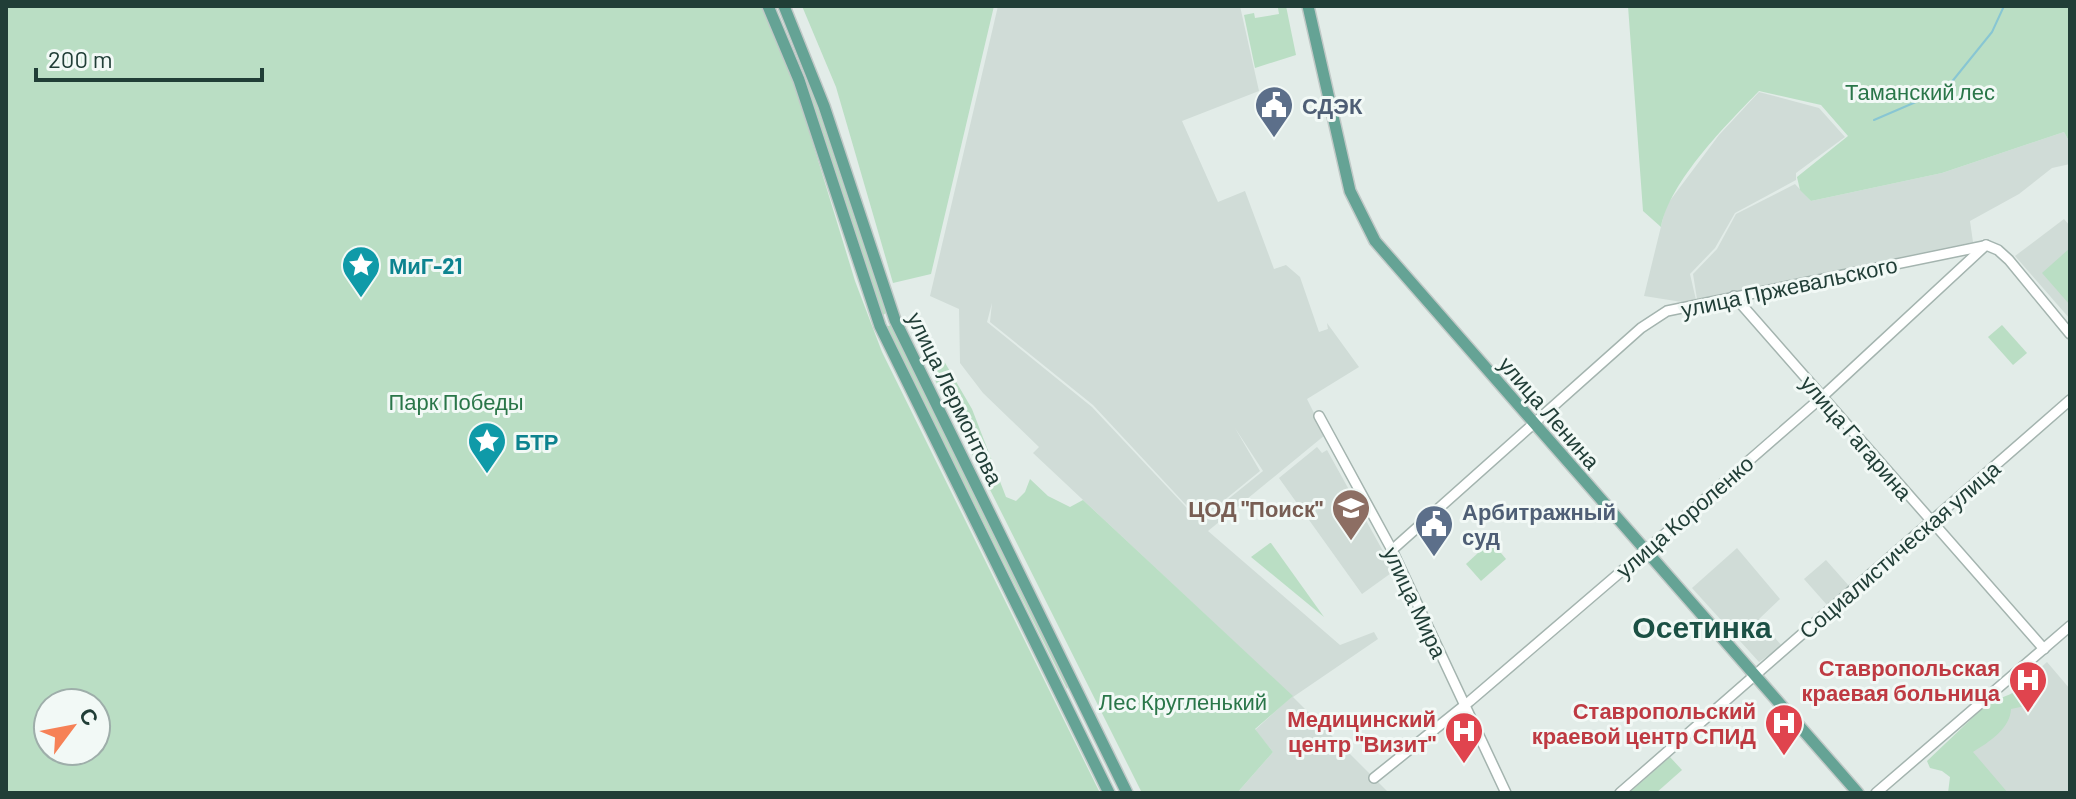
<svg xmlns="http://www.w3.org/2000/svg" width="2076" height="799" viewBox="0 0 2076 799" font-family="Barlow,sans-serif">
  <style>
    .built { fill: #d0dcd7; fill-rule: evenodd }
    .green { fill: #badec4; fill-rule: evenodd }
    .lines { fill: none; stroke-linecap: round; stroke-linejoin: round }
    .stream { stroke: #88c6d3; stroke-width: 2 }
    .minor-casing { stroke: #a4b4af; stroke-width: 12 }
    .major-casing { stroke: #c1c9c7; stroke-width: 14 }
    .minor { stroke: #fff; stroke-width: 9 }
    .major { stroke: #65a395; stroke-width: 11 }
    .labels { text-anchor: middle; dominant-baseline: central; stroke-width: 6; stroke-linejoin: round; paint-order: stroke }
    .park-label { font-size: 22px; fill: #2a7649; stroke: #f2f9f6 }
    .service-label { font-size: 22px; font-weight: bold; fill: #4e5e75; stroke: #f2f9f6; text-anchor: start }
    .culture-label { font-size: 22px; font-weight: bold; fill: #0d838f; stroke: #f2f9f6; text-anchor: start }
    .street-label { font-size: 22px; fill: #213e37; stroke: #f2f9f6 }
    .education-label { font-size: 22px; font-weight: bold; fill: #785e54; stroke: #f2f9f6; text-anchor: end }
    .health-label { font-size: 22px; font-weight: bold; fill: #be3a42; stroke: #f2f9f6; text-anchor: end }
    .district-label { font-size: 30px; font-weight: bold; fill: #1c5145; stroke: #f2f9f6 }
  </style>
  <rect width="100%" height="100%" fill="#e2ece8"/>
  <g class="built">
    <path d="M998 6H1240L1259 91 1182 121 1218 202 1245 191 1274 269 1286 265 1300 277 1319 332 1328 329 1327 323 1359 367 1307 399 1325 435 1208 531 1340 645 1374 632 1378 639 1293 697 1389 793H1237L1273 752 1255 730 1292 696 1033 453 1039 447 983 393 960 363 959 309 930 296ZM992 303 990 322 1093 405 1200 520 1260 471 1235 428 1263 471 1200 522 1092 407 987 322Z"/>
    <path d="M1759 92 1819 108 1845 137 1796 173V180L1735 213 1715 248 1690 274 1696 300 1682 302 1644 296 1666 206 1719 135Z"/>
    <path d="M2064 132 2070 143V164L2052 168 2019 194 1970 221 1973 242 1697 299 1693 274 1717 249 1736 214 1795 184 1811 201 1942 173Z"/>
    <path d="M2064 219 2070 226V319L2015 256Z"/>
    <path d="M1317 447 1322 453 1327 450 1394 571 1362 594 1279 478Z"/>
    <path d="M1737 548 1780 599 1759 619 1782 646 1759 662 1692 588Z"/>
    <path d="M1826 560 1849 586 1827 605 1804 579Z"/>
    <path d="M2047 662 2070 689V793H2003L1958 740Z"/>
  </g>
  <g class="green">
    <path d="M6 6H761L795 85 855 281 882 352 1100 793H6ZM48 703H96V751H48Z"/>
    <path d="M802 6H994L931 274 893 283 836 87Z"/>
    <path d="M1286 6 1296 55 1255 68 1244 15 1254 13 1255 18 1279 14 1278 8Z"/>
    <path d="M1628 6H2070V143L2064 132 1942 173 1811 201 1800 190 1797 177 1848 136 1821 105 1759 91C1726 125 1670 181 1661 227L1643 211Z"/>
    <path d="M809 82 886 313 883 315 805 83Z"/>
    <path d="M2070 248V305L2042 273Z"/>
    <path d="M891 325 1068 686 1067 689 886 327Z"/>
    <path d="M2002 325 2027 353 2013 365 1988 337Z"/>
    <path d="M934 344 972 409 1006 497 1016 501 1025 492 1030 479 1048 496 1070 507 1083 500 1293 696 1255 729 1273 752 1237 793H1142L920 350Z"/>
    <path d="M1491 541 1506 559 1481 581 1466 564Z"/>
    <path d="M1270 543H1271L1324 617 1251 557Z"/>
    <path d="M2021 690 2030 696V705L2011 709C2010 729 1989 742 1973 752L2008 793H1948L1950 777 1942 771 1930 768 1927 761 1988 703Z"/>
    <path d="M1670 757 1682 770 1656 793H1629Z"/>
  </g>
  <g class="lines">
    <path class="stream" d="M1874 120 1946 89 1992 32 2004 6"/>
    <g class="minor-casing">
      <g id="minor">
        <path d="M1986 245 1998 250 2009 260 2070 334"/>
        <path d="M1734 296 2044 649"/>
        <path d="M1319 416 1392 550 1506 793"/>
        <path d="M1392 550 1641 328 1667 311 1984 246"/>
        <path d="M1374 778 1470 701 1659 539 1822 397 1986 245"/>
        <path d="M1620 793 2070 400"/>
        <path d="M1876 793 2070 626"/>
      </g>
    </g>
    <g class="major-casing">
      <g id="major">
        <path d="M768 6 799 80 880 326 1109 793"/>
        <path d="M784 6 824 106 895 320 1127 793"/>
        <path d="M1308 6 1350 191 1375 241 1858 793"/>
      </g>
    </g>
    <use href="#minor" class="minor"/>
    <use href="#major" class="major"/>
  </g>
  <defs>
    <g id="civic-pin" transform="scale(2)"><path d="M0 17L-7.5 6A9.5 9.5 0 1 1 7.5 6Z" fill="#5c6f8a" stroke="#f2f9f6"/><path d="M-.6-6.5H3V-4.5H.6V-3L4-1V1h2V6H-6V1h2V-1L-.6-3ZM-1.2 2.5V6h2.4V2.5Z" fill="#fff"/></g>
    <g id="sight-pin" transform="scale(2)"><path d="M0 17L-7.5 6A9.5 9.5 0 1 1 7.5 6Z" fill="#0f9aa8" stroke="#f2f9f6"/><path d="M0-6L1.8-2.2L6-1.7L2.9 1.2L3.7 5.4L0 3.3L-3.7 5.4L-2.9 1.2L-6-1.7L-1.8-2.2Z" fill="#fff"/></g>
    <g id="school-pin" transform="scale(2)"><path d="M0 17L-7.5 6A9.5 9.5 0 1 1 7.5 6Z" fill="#8d6e63" stroke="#f2f9f6"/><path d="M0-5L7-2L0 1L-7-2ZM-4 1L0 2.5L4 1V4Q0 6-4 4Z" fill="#fff"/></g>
    <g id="hospital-pin" transform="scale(2)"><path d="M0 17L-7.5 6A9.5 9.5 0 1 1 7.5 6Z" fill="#e0444e" stroke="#f2f9f6"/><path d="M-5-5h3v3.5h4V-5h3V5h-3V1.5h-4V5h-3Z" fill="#fff"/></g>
  </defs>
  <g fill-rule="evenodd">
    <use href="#civic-pin" x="1274" y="105"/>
    <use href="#sight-pin" x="361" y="265"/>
    <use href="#sight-pin" x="487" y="441"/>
    <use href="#school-pin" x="1351" y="508"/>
    <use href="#civic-pin" x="1434" y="524"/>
    <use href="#hospital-pin" x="2028" y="680"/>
    <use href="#hospital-pin" x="1784" y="723"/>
    <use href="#hospital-pin" x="1464" y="731"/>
  </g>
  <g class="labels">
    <g class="park-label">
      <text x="1920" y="91">Таманский лес</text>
      <text x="456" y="401">Парк Победы</text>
      <text x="1183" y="701">Лес Кругленький</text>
    </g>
    <g class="service-label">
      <text x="1302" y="105">СДЭК</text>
      <text x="1462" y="511">Арбитражный<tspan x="1462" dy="25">суд</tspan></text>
    </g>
    <g class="culture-label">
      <text x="389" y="265">МиГ-21</text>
      <text x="515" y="441">БТР</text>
    </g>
    <g class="street-label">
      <text transform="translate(1789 286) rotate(-12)">улица Пржевальского</text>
      <text transform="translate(956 398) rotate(64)">улица Лермонтова</text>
      <text transform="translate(1550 412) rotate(49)">улица Ленина</text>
      <text transform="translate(1857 437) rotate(49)">улица Гагарина</text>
      <text transform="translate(1684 516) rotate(-41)">улица Короленко</text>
      <text transform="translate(1899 549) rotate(-41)">Социалистическая улица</text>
      <text transform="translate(1416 602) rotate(65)">улица Мира</text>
    </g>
    <g class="education-label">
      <text x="1323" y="508">ЦОД "Поиск"</text>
    </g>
    <g class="health-label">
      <text x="2000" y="667">Ставропольская<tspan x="2000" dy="25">краевая больница</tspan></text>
      <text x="1756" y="710">Ставропольский<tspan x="1756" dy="25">краевой центр СПИД</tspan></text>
      <text x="1436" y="718">Медицинский<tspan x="1436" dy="25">центр "Визит"</tspan></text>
    </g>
    <g class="district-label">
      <text x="1702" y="626">Осетинка</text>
    </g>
  </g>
  <rect width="2076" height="799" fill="none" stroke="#213e37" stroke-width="16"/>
  <g transform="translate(72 727) rotate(58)"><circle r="38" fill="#f2f9f6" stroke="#9eaeaa" stroke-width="2"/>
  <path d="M0-6L14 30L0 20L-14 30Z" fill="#f68156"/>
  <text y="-12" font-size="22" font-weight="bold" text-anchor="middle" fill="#213e37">С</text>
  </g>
  <path d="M36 68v12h226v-12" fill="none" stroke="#213e37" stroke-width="4"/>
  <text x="48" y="68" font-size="24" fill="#213e37" stroke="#f2f9f6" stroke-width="6" paint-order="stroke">200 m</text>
</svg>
